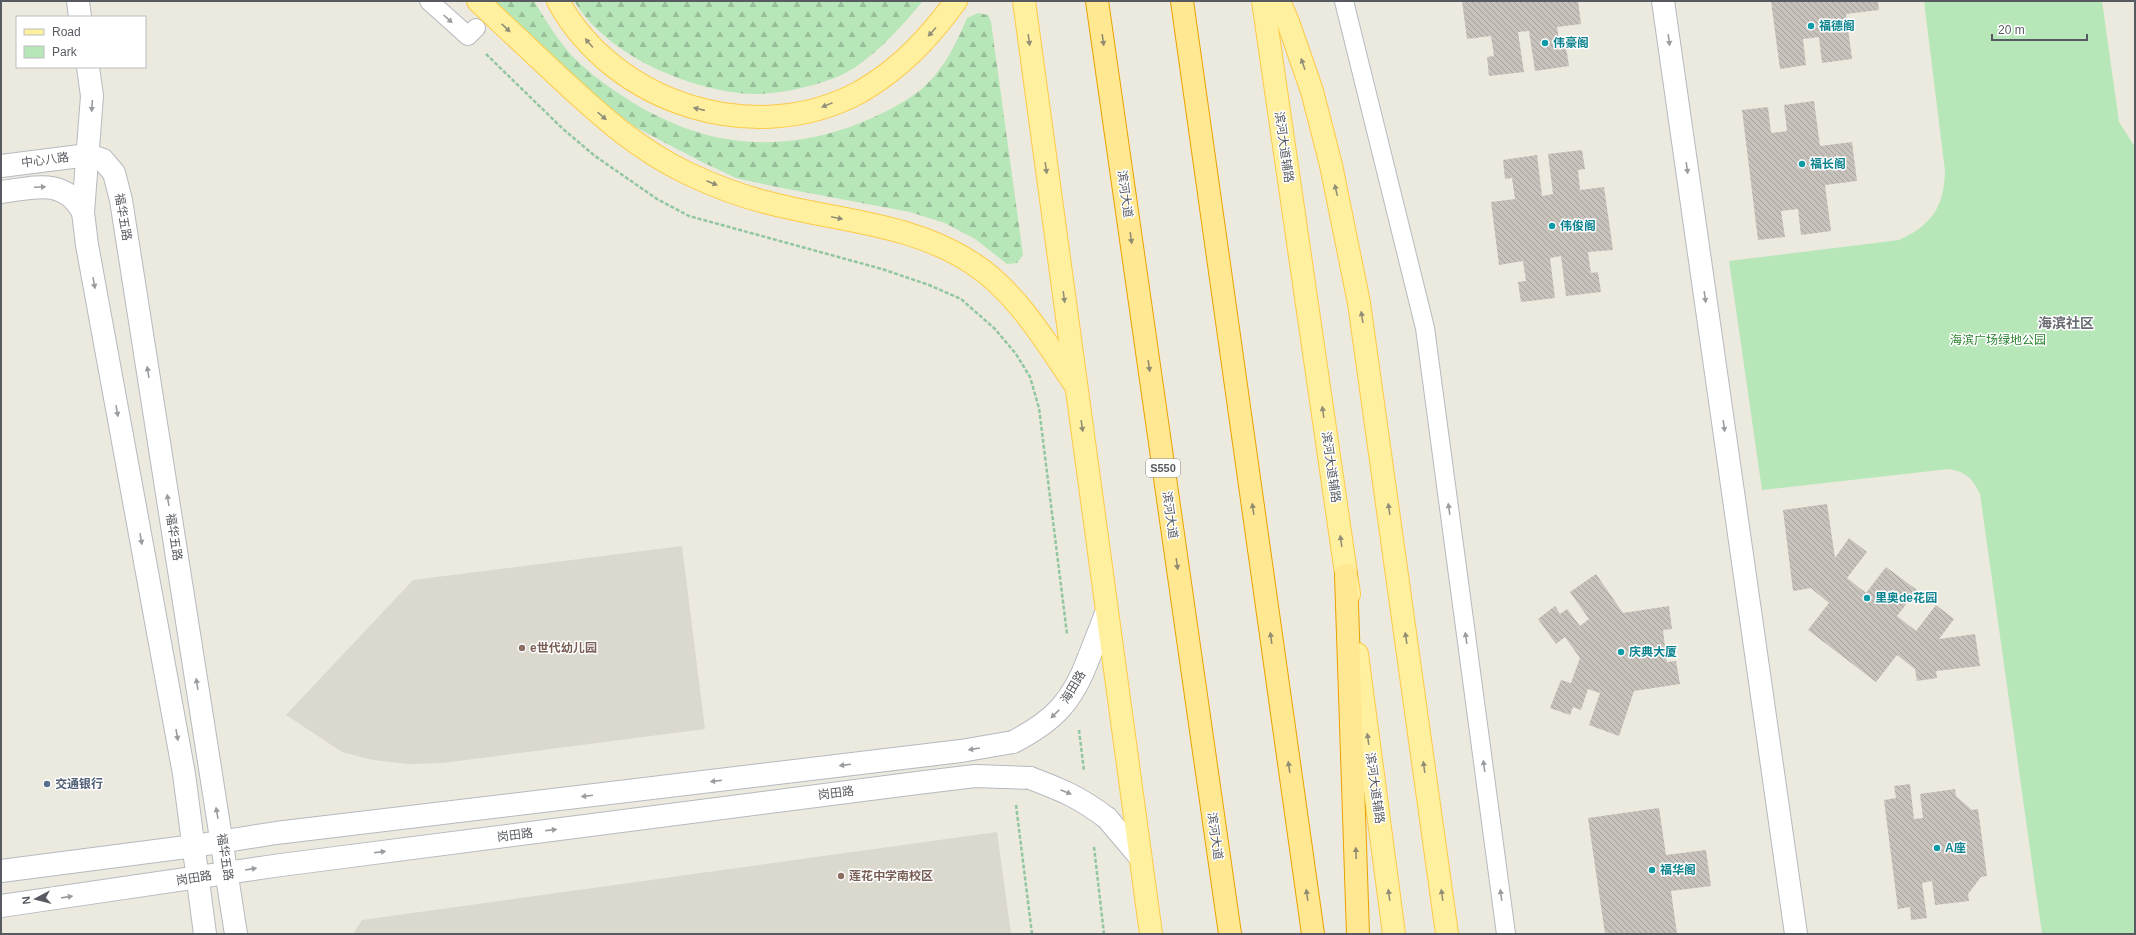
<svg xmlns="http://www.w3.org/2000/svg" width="2136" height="935" viewBox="0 0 2136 935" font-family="Helvetica,'Noto Sans SC',sans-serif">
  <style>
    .education { fill: #dbd8cd }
    .forest { fill: url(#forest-firs) }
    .park { fill: #b7e7b8 }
    .building { fill: url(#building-back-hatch) }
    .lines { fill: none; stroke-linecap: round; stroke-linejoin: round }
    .service-casing { stroke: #b6b9bf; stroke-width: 20 }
    .minor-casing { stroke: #b6b9bf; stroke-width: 24 }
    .tertiary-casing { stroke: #b6b9bf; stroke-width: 24 }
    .primary-casing { stroke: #fcca47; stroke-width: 24 }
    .trunk-casing { stroke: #eaa200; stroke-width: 24 }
    .path { stroke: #91c7a0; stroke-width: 2.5; stroke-dasharray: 4 2; stroke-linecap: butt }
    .service { stroke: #fff; stroke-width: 18 }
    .minor { stroke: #fff; stroke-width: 22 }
    .tertiary { stroke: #fff; stroke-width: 22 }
    .primary { stroke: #fff0a0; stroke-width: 22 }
    .trunk { stroke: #ffe891; stroke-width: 22 }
    .tertiary-bridge-casing { stroke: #b6b9bf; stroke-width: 24; stroke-linecap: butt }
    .tertiary-bridge { stroke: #fff; stroke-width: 22 }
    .oneway { fill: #9a9da0 }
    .oneway2 { fill: #928f77 }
    .oneway3 { fill: #928c72 }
    .culture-dot { fill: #0f9aa8; stroke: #fff; stroke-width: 1.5 }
    .education-dot { fill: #8d6e63; stroke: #fff; stroke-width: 1.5 }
    .service-dot { fill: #5c6f8a; stroke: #fff; stroke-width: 1.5 }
    .labels { text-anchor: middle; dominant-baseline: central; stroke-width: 3; stroke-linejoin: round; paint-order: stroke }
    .shield { fill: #fff; stroke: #898c90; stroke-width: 1 }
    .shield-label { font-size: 11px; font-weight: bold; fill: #575b61 }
    .culture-label { font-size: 12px; font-weight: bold; fill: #0d838f; stroke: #fff; text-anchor: start }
    .street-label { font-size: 12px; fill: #575b61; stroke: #fff }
    .park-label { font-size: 12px; fill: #2d8331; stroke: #fff }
    .education-label { font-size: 12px; font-weight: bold; fill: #785e54; stroke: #fff; text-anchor: start }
    .service-label { font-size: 12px; font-weight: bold; fill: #4e5e75; stroke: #fff; text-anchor: start }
    .quarter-label { font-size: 14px; font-weight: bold; fill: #686d73; stroke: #fff }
  </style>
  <defs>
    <pattern id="forest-firs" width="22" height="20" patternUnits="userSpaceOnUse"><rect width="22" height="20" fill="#b7e7b8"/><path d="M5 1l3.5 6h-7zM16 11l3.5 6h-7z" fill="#98be99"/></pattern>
    <pattern id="building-back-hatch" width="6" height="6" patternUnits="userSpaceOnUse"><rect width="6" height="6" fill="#c7c2bb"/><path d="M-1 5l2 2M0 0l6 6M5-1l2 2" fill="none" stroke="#a4a19b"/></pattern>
  </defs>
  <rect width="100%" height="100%" fill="#ece9de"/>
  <g class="education">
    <path d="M682 546 705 729 443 763 408 764 373 760 342 752 286 715 413 580Z"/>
    <path d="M997 832 1011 934H353L362 920Z"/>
  </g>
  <g class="forest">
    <path d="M488 1H534C544 18 554 34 566 49 582 68 604 84 624 97 695 143 766 155 847 128 870 120 909 102 926 85 945 67 957 42 967 18L978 13 988 15 991 22 1023 255 1017 263 1007 264 975 239 945 223 910 212 777 187 736 178 700 161 637 128 611 110Z"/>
    <path d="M574 1H923C901 27 869 64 837 77 809 88 769 97 739 93 680 86 606 53 574 1Z"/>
  </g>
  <path class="park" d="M1924 1H2102L2119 122 2135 147V934H2042L1980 494C1973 479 1966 472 1949 469L1762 490 1729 261 1899 240C1932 225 1944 207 1945 171Z"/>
  <g class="building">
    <path d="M1462 1H1578L1581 24 1557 27 1560 47H1566L1569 66 1535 71 1529 31 1518 32 1524 72 1489 76 1487 57 1494 56 1491 36 1467 39Z"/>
    <path d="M1771 1H1878L1879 10 1846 14 1852 59 1822 63 1819 37 1803 39 1806 65 1780 69Z"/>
    <path d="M1814 101 1820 146 1852 142 1857 181 1825 185 1831 231 1801 235 1798 209 1781 211 1785 237 1758 240 1742 110 1768 107 1771 133 1787 131 1784 105Z"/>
    <path d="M1582 150 1585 169 1578 170 1580 190 1604 187 1613 250 1588 252 1591 273 1598 272 1601 292 1566 296 1561 256 1550 258 1555 298 1521 302 1518 282 1526 281 1523 261 1499 265 1491 202 1515 199 1512 178 1505 179 1503 160 1537 155 1542 196 1553 194 1548 154Z"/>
    <path d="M1827 504 1835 558 1849 538 1867 552 1847 578 1866 593 1886 567 1917 590 1897 616 1916 631 1936 605 1954 619 1939 639 1975 634 1980 666 1936 671 1937 678 1917 681 1915 669 1897 655 1876 682 1808 630 1829 603 1811 588 1793 591 1783 510Z"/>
    <path d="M1596 574 1623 613 1669 606 1672 629 1663 630 1665 647 1667 662 1676 661 1680 684 1634 691 1619 736 1589 725 1600 693 1588 689 1581 710 1573 707 1570 715 1550 708 1561 680 1571 683 1580 658 1565 637 1556 644 1538 619 1555 606 1560 614 1567 609 1580 626 1589 619 1570 592Z"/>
    <path d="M1910 784 1914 819 1923 818 1920 794 1955 789 1956 796 1972 810 1978 809 1987 876 1981 877 1968 894 1969 901 1935 905 1932 881 1922 883 1927 918 1911 920 1910 907 1898 909 1884 800 1896 798 1894 786Z"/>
    <path d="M1659 808 1666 855 1706 850 1711 886 1671 891 1677 934H1605L1588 818Z"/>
  </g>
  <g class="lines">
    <g class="service-casing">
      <g id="service">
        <path d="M429 1 468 36 476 28"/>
        <path d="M1344 1 1425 328 1506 934"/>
      </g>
    </g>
    <g class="minor-casing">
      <path id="minor" d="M1663 1 1796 934"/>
    </g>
    <g class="tertiary-casing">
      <g id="tertiary">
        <path d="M78 1 80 17"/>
        <path d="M88 67 92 96 83 212 87 245 184 774 205 934"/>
        <path d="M1 166 88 155 103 160 114 173 121 200 236 934"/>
        <path d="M1 192C34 188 64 177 83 212"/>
        <path d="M1089 657 1107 611"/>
        <path d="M1107 818 1140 857"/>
        <path d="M1 871 194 846 276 833 961 751 1013 742"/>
        <path d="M1 906 281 865 917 783 975 776 1030 778"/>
      </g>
    </g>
    <g class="primary-casing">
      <g id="primary">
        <path d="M478 1C506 27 533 53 561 79 601 116 637 149 687 173 714 186 743 197 773 204 840 221 913 224 972 263 1016 291 1045 341 1074 383"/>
        <path d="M558 1C614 104 755 149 860 92 900 69 929 38 956 1"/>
        <path d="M1024 1 1151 934"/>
        <path d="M1263 1 1349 594"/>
        <path d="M1279 1 1288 22 1312 91 1331 165 1359 303 1447 934"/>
        <path d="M1357 654 1394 934"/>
      </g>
    </g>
    <g class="trunk-casing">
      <g id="trunk">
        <path d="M1097 1 1230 934"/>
        <path d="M1182 1 1313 934"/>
        <path d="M1346 575 1358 934"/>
      </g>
    </g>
    <g class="path">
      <path d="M486 54 563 129 595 156 657 199 689 216 882 269 929 285 961 299 995 329 1016 354 1030 377 1039 408 1067 634"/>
      <path d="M1079 730 1084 771"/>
      <path d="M1016 805 1032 934"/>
      <path d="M1094 847 1104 934"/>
    </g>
    <use href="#service" class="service"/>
    <use href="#minor" class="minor"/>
    <use href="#tertiary" class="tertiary"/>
    <use href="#primary" class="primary"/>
    <use href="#trunk" class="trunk"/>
    <g class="tertiary-bridge-casing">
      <g id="tertiary-bridge">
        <path d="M1013 742C1054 721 1073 701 1089 657"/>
        <path d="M1030 778C1062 790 1079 797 1107 818"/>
      </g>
    </g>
    <use href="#tertiary-bridge" class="tertiary-bridge"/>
  </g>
  <defs><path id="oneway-solid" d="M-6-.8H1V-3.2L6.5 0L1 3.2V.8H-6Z"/></defs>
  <g class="oneway">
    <use href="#oneway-solid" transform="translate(448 19) rotate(42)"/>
    <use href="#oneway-solid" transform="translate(1669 40) rotate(82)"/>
    <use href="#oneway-solid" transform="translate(92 106) rotate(94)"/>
    <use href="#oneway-solid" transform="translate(1687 168) rotate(82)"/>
    <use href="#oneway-solid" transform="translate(40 187) rotate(-3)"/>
    <use href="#oneway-solid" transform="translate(94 283) rotate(80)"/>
    <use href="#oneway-solid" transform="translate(1705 297) rotate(82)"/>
    <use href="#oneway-solid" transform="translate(148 372) rotate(-99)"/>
    <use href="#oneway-solid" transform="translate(117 411) rotate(80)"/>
    <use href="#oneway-solid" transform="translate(1724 426) rotate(82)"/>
    <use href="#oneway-solid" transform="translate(168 500) rotate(-99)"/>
    <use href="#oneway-solid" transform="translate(1449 509) rotate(-98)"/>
    <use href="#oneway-solid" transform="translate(141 539) rotate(80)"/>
    <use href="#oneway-solid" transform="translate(1466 638) rotate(-98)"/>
    <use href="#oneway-solid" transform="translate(197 684) rotate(-99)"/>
    <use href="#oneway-solid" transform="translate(1055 714) rotate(136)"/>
    <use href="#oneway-solid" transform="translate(177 735) rotate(80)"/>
    <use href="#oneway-solid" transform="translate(974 749) rotate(171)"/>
    <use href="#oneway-solid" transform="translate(845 765) rotate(173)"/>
    <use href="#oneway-solid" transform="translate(1484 766) rotate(-98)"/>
    <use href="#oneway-solid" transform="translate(716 781) rotate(173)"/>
    <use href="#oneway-solid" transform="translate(1066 792) rotate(23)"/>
    <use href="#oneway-solid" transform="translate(587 796) rotate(173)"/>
    <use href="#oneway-solid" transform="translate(217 813) rotate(-100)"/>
    <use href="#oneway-solid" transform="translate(551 830) rotate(-7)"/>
    <use href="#oneway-solid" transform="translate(380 852) rotate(-7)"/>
    <use href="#oneway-solid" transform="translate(251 869) rotate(-9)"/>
    <use href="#oneway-solid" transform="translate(1501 895) rotate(-98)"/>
    <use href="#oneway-solid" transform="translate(67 897) rotate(-8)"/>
  </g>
  <g class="oneway2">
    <use href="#oneway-solid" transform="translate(506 28) rotate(43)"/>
    <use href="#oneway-solid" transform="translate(932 32) rotate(132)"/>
    <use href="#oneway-solid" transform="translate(1029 40) rotate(82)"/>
    <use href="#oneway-solid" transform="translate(589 43) rotate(-131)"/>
    <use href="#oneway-solid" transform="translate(1303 64) rotate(-109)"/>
    <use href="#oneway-solid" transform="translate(827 105) rotate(158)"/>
    <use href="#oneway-solid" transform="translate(699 109) rotate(-167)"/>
    <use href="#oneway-solid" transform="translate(602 116) rotate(41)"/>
    <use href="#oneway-solid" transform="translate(1046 168) rotate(82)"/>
    <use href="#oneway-solid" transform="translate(712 183) rotate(23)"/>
    <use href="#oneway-solid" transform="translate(1336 190) rotate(-103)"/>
    <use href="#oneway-solid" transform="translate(837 218) rotate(12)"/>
    <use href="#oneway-solid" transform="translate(1064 297) rotate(82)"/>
    <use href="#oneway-solid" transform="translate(1362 317) rotate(-99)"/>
    <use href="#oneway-solid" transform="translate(1323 412) rotate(-98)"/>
    <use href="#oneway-solid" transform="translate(1082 426) rotate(82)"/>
    <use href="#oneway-solid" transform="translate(1389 509) rotate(-98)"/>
    <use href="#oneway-solid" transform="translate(1341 541) rotate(-98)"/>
    <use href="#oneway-solid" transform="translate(1406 638) rotate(-98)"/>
    <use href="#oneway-solid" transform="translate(1368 739) rotate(-98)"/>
    <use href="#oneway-solid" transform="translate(1424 767) rotate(-98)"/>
    <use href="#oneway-solid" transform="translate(1389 895) rotate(-98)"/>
    <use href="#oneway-solid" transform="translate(1442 895) rotate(-98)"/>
  </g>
  <g class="oneway3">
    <use href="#oneway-solid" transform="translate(1103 40) rotate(82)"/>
    <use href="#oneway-solid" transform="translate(1131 238) rotate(82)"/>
    <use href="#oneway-solid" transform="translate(1149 366) rotate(82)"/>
    <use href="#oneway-solid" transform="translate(1253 509) rotate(-98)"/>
    <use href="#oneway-solid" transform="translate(1177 564) rotate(82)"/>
    <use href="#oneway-solid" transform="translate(1271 638) rotate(-98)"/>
    <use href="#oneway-solid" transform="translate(1289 767) rotate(-98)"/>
    <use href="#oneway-solid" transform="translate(1356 853) rotate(-92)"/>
    <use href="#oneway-solid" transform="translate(1307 895) rotate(-98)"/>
  </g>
  <g class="culture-dot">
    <circle cx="1811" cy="26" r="4"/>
    <circle cx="1545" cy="43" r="4"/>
    <circle cx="1802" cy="164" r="4"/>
    <circle cx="1552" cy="226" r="4"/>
    <circle cx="1867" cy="598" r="4"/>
    <circle cx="1621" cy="652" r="4"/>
    <circle cx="1937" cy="848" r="4"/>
    <circle cx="1652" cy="870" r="4"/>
  </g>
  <g class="education-dot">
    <circle cx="522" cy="648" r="4"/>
    <circle cx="841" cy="876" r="4"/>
  </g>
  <circle class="service-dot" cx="47" cy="784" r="4"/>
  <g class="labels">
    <rect class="shield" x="1146" y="459" width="34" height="18" rx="3"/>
    <g class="shield-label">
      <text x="1163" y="468">S550</text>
    </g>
    <g class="culture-label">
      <text x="1819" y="26">福德阁</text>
      <text x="1553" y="43">伟豪阁</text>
      <text x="1810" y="164">福长阁</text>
      <text x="1560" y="226">伟俊阁</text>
      <text x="1875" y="598">里奥de花园</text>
      <text x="1629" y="652">庆典大厦</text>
      <text x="1945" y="848">A座</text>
      <text x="1660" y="870">福华阁</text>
    </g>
    <g class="street-label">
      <text transform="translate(1284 147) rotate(82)">滨河大道辅路</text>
      <text transform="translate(45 160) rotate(-7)">中心八路</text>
      <text transform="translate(1125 194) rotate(82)">滨河大道</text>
      <text transform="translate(123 217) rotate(80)">福华五路</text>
      <text transform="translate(1331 467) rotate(82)">滨河大道辅路</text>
      <text transform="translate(1170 515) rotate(82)">滨河大道</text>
      <text transform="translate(174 537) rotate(81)">福华五路</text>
      <text transform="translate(1073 687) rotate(-59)">海田路</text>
      <text transform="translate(1375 788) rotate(82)">滨河大道辅路</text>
      <text transform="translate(836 793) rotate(-7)">岗田路</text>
      <text transform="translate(515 835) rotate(-7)">岗田路</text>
      <text transform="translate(1215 836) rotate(82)">滨河大道</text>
      <text transform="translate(225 857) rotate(81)">福华五路</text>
      <text transform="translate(194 878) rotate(-9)">岗田路</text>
    </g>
    <g class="park-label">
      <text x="1998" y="340">海滨广场绿地公园</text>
    </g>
    <g class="education-label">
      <text x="530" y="648">e世代幼儿园</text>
      <text x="849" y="876">莲花中学南校区</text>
    </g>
    <g class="service-label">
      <text x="55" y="784">交通银行</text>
    </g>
    <g class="quarter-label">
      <text x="2066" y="323">海滨社区</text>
    </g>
  </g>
  <rect width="2136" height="935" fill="none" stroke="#575b61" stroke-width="4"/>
  <rect x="16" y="16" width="130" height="52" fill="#ffffff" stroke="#bcbdc0"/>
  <rect x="24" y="29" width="20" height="6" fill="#fff0a0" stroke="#bcbdc0"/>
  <text x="52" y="36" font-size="12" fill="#575b61">Road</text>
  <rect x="24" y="46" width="20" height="12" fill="#b7e7b8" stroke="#bcbdc0"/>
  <text x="52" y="56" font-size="12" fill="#575b61">Park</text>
  <g transform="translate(36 899) rotate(263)" stroke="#ffffff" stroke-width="3" paint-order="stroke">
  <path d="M0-3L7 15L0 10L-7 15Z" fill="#575b61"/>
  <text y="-6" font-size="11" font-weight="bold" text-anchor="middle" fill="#575b61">N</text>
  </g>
  <path d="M1992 34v6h95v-6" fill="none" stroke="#575b61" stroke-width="2"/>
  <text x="1998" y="34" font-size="12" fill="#575b61" stroke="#ffffff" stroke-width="3" paint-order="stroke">20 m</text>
</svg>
